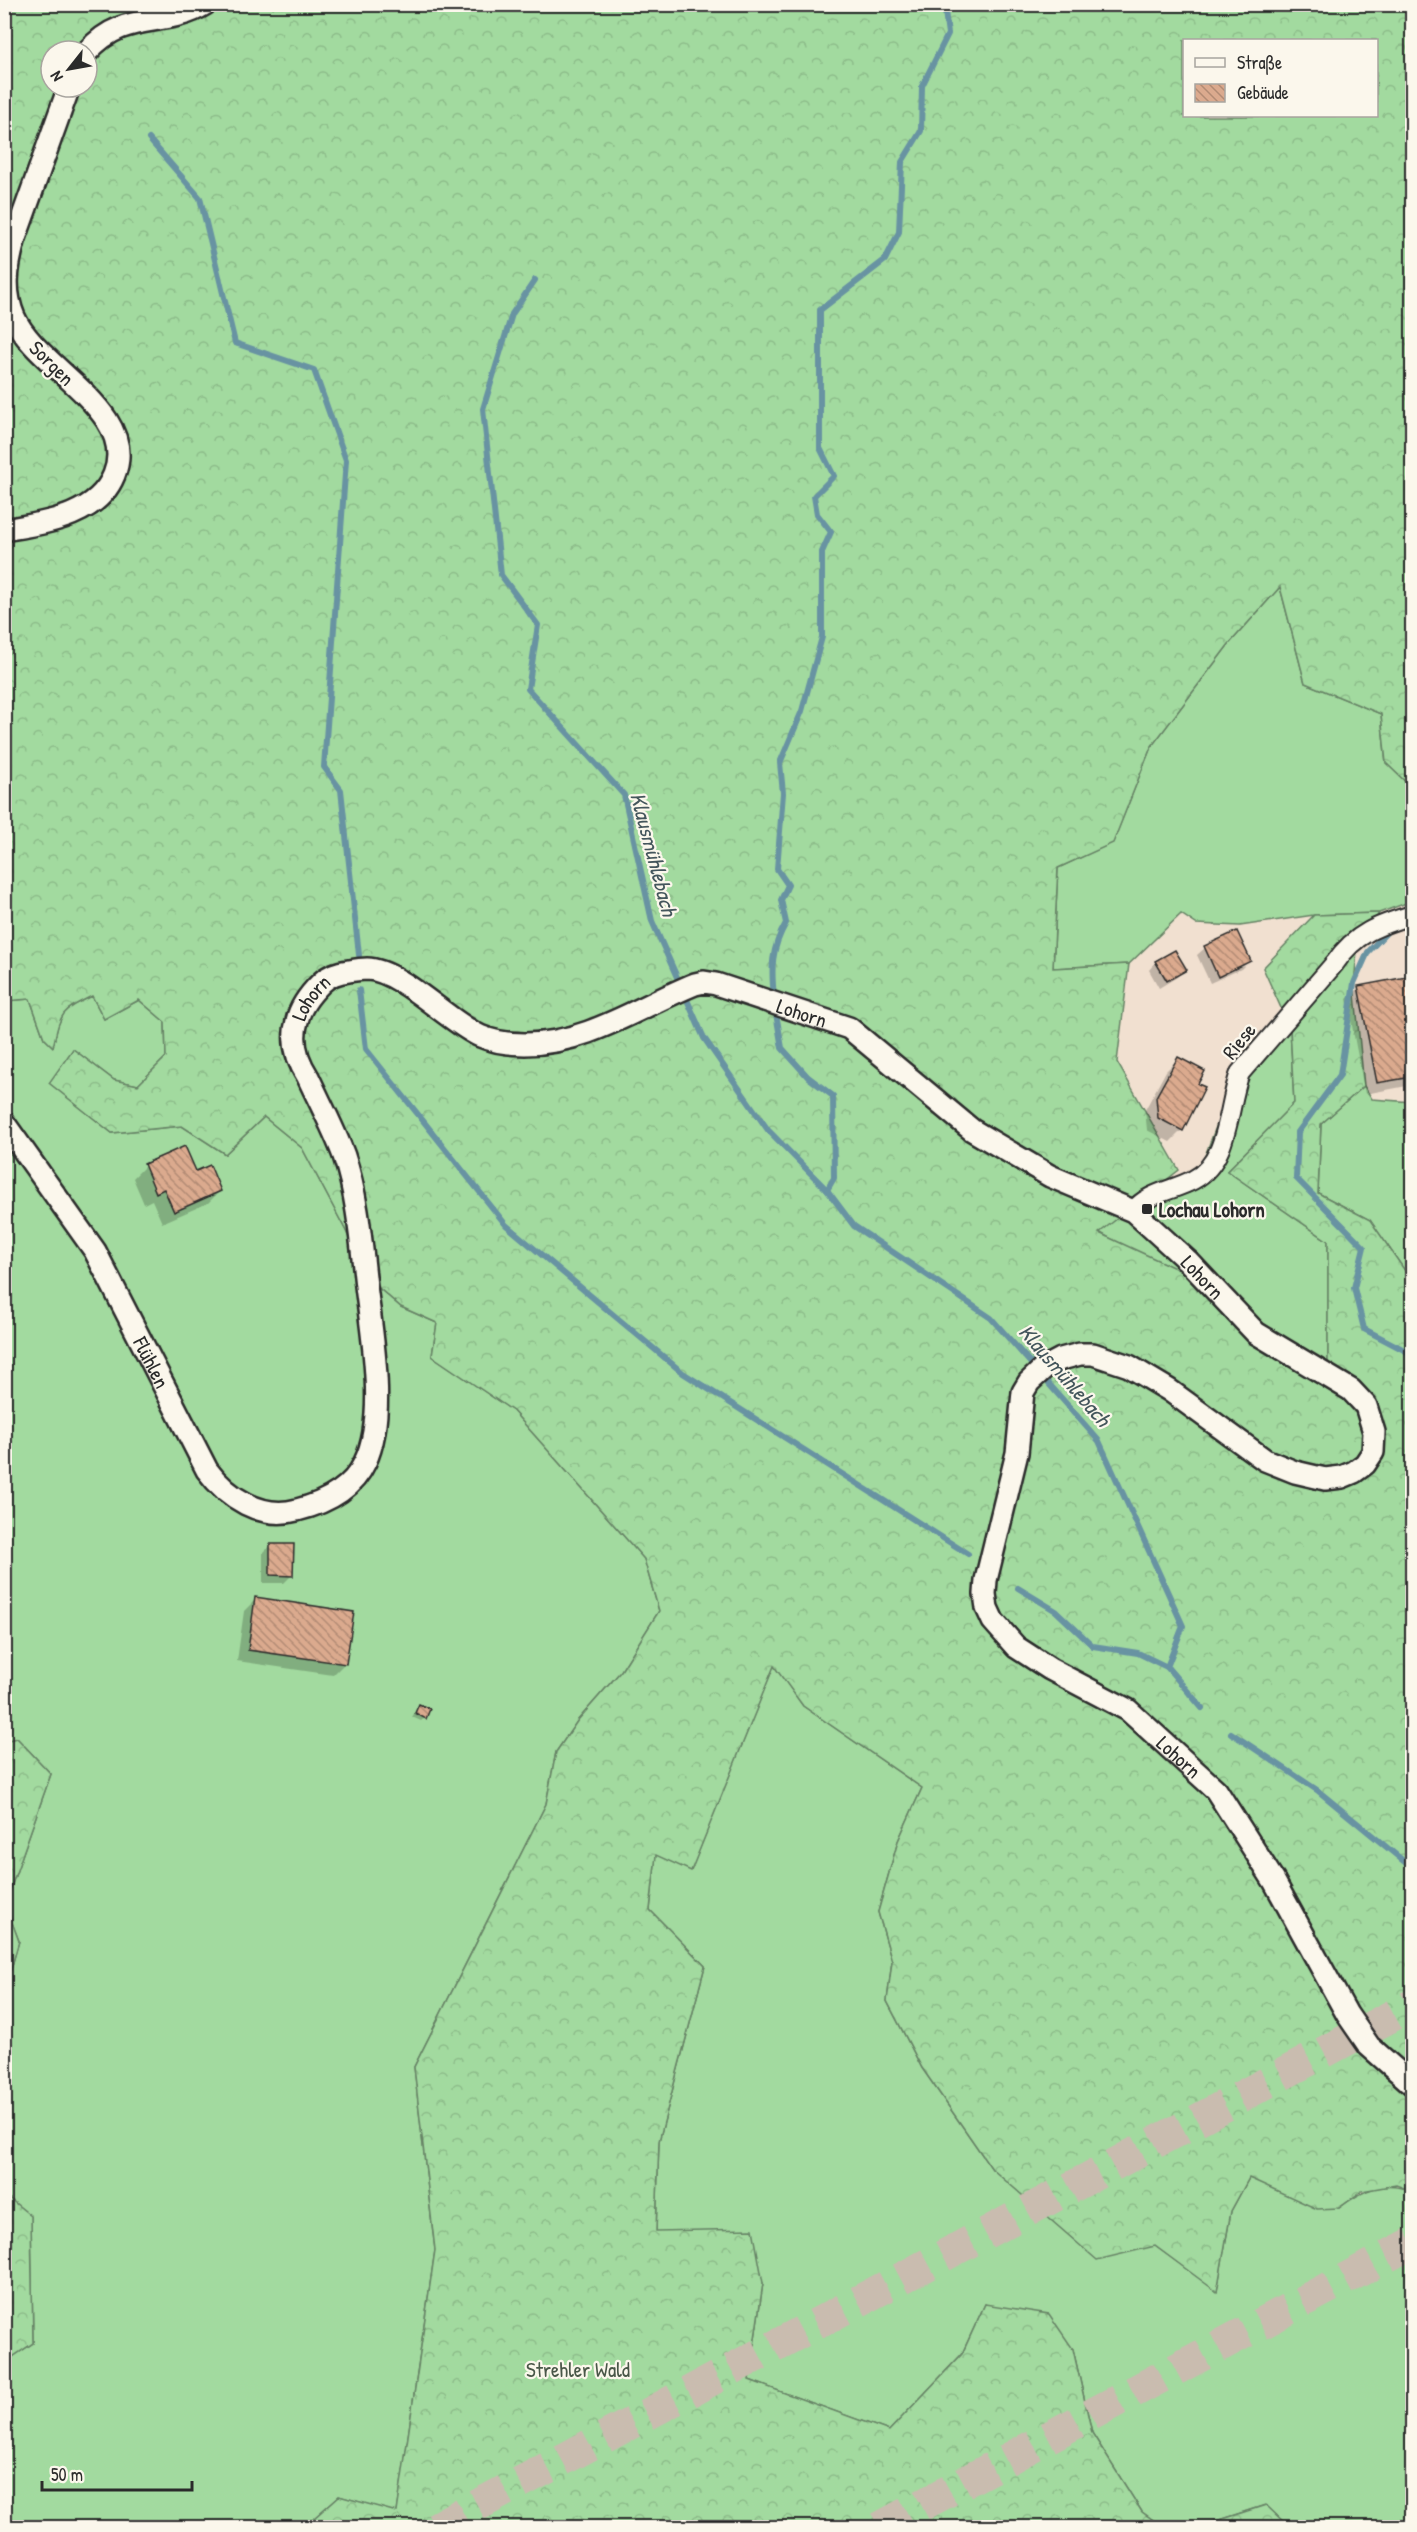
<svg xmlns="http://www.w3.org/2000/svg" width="1417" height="2532" viewBox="0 0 1417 2532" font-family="'Patrick Hand',sans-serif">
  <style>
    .grass { fill: #a2da9f; stroke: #668265; stroke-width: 1.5 }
    .forest { fill: url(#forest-crowns); stroke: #668265; stroke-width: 1.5; fill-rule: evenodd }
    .shadow { fill: #0003 }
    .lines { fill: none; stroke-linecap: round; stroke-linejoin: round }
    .stream { stroke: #6893a2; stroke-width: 6 }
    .building { fill: url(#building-back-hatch); stroke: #2b2b2b; stroke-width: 1.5 }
    .motorway-tunnel { stroke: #c9bcaf; stroke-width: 32; stroke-dasharray: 32 16; stroke-linecap: butt }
    .minor-casing { stroke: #2b2b2b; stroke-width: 22 }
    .tertiary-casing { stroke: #2b2b2b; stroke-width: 26 }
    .minor { stroke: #fbf7ec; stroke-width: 18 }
    .tertiary { stroke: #fbf7ec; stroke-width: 21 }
    .poi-dot { fill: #2b2b2b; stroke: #fbf7ec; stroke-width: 2 }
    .labels { text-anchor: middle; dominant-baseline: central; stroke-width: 4.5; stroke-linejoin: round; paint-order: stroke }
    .street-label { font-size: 21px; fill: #2b2b2b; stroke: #fbf7ec }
    .poi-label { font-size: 21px; font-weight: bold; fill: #2b2b2b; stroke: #fbf7ec; text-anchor: start }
    .park-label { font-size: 21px; fill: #495748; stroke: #fbf7ec }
    .water-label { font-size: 22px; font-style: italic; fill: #44565c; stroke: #fbf7ec }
  </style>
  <defs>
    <pattern id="forest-crowns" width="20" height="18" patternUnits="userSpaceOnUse" patternTransform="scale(1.5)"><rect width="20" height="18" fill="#a2da9f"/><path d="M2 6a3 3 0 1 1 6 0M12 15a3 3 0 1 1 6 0" fill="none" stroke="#8cbb89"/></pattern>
    <pattern id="building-back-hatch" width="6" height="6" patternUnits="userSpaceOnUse" patternTransform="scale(1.5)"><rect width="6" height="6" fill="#dbaa8e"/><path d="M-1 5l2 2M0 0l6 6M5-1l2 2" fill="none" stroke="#b28b74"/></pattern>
  </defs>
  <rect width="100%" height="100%" fill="#f1e0d0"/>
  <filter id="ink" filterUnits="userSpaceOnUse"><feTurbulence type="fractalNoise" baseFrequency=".0167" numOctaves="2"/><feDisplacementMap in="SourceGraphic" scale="12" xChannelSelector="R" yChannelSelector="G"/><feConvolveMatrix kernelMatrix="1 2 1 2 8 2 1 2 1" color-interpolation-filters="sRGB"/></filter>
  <g filter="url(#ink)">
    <g class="grass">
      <path d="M1280 587 1305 683 1381 714 1386 763 1412 788V901L1379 913 1314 915 1240 926 1196 924 1181 914 1129 964 1053 968 1058 868 1113 842 1151 747 1229 644Z"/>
      <path d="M92 996 104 1019 139 1000 165 1022 166 1057 138 1085 114 1080 73 1049 50 1083 112 1133 182 1126 225 1154 264 1117 302 1148 346 1231 366 1277 401 1307 437 1323 432 1356 513 1411 569 1474 644 1559 659 1611 621 1671 578 1720 556 1752 546 1804 414 2067 435 2250 397 2513 339 2496 304 2527H5V2362L33 2343 31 2216 5 2195V1990L19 1941 5 1904 51 1774 17 1738 5 1741V1001L30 999 44 1038 53 1046 58 1025 66 1009Z"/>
      <path d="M1290 1028 1294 1103 1227 1171 1328 1241V1366L1099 1232 1161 1184 1186 1176 1203 1161 1241 1061Z"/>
      <path d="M1364 1086 1372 1099 1412 1102V1281L1370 1220 1318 1193 1321 1124Z"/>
      <path d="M774 1665 803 1706 922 1788 898 1841 878 1912 892 1961 887 2001 922 2068 992 2169 1155 2246 1217 2291 1231 2211 1249 2178 1339 2208C1363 2190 1383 2180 1412 2191V2527H1289L1265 2505 1197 2527H1163L1142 2512 1092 2433 1073 2349 985 2304 962 2354 889 2431 749 2380 763 2283 656 2232 659 2141 705 1966 650 1910 656 1854 691 1870Z"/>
    </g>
    <g class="forest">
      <path d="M5 5H1412V788L1386 763 1381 714 1305 683 1280 587 1229 644 1151 747 1113 843 1058 868 1053 968 1129 964 1117 1062 1179 1170 1099 1233 1190 1275 1283 1361 1328 1365V1241L1227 1171 1294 1103 1290 1028 1263 968 1314 915 1379 913 1357 951 1354 984 1364 1086 1321 1124 1318 1193 1370 1220 1412 1281V2191L1396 2185 1362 2191 1339 2208 1317 2209 1249 2178 1231 2211 1217 2292 1155 2246 1097 2260 992 2169 922 2068 887 2001 892 1961 878 1912 898 1841 922 1788 803 1706 774 1666 691 1871 656 1855 650 1910 705 1966 659 2141 656 2231 753 2229 763 2283 749 2380 889 2431 962 2354 985 2304 1049 2314 1073 2349 1092 2433 1142 2512 1163 2527H304L339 2496 397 2512 435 2250 414 2067 546 1804 556 1752 578 1720 621 1671 659 1611 644 1559 569 1474 513 1411 432 1356 437 1323 401 1307 366 1277 346 1231 302 1148 264 1117 225 1154 182 1126 112 1133 49 1083 73 1049 114 1080 138 1085 166 1057 165 1022 139 1000 104 1019 92 996C60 1012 61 1012 53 1047L44 1038 30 999 5 1001ZM1184 40H1376V116H1184ZM51 51H87V87H51Z"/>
      <path d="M17 1738 51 1774 5 1904 19 1941 5 1990 4 1741Z"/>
      <path d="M5 2195 31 2216 33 2343 5 2362Z"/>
      <path d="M1266 2505 1289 2527H1197Z"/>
    </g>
    <g class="shadow">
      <path d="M1236 933 1249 961 1241 969 1210 983 1197 955 1205 948Z"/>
      <path d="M1156 962 1185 969 1177 977 1159 988 1149 970Z"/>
      <path d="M1412 977V1085L1365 1094 1347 999 1359 988Z"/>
      <path d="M1178 1059 1196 1084 1182 1130 1170 1142 1147 1130 1145 1110 1166 1071Z"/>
      <path d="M145 1166 195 1173 220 1191 208 1203 162 1223 152 1200 144 1204 133 1178Z"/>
      <path d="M1412 1276V1291H1409L1410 1279Z"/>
      <path d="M271 1545 292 1575 284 1583H263V1553Z"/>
      <path d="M256 1599 345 1663 333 1675 237 1661 244 1611Z"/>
      <path d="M420 1705 425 1718 421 1721 412 1717Z"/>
    </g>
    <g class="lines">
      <g class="stream">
        <path d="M149 139 200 198 235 343 314 370 346 460 324 767 341 790 359 955"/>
        <path d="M535 280 512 314 483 409 501 575 538 625 528 689 624 795 652 921 704 1038 768 1130 827 1190 854 1226 991 1318 1099 1441 1183 1626 1167 1667 1202 1708"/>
        <path d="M1386 933 1368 952 1354 983 1340 1075 1298 1132 1296 1178 1364 1247 1354 1288 1364 1329 1408 1352 1412 1367"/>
        <path d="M359 990 366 1049 506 1225 683 1373 968 1554"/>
        <path d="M774 997C771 968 771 949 786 923L781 900 788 885 777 869 783 793 780 763 802 711 822 637V552L831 532 817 514 814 496 834 476 820 448V310L885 260 899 232 902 162 921 131 922 86 948 34 944 4"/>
        <path d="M775 1008 782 1048 808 1077 833 1096 834 1178 827 1190"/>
        <path d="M1018 1588 1056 1611 1093 1646 1138 1653 1167 1667"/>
        <path d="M1231 1733 1317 1790 1412 1868"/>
      </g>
    </g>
    <g class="building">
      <path d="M1237 931 1251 961 1218 977 1204 946Z"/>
      <path d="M1175 950 1187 970 1167 981 1155 961Z"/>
      <path d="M1412 976V1077L1377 1083 1358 986Z"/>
      <path d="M1178 1057 1205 1071 1198 1084 1205 1087 1183 1131 1158 1118 1156 1097Z"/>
      <path d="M185 1146 196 1171 210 1165 221 1191 174 1212 164 1189 156 1193 144 1164Z"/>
      <path d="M270 1544H294L293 1576 270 1575Z"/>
      <path d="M255 1597 354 1612 346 1664 248 1650Z"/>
      <path d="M419 1704 430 1709 426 1719 415 1713Z"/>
    </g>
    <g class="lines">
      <g class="motorway-tunnel">
        <path d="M435 2528 1412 2005"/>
        <path d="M879 2528 1412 2243"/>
      </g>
      <g class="minor-casing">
        <path id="minor" d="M1133 1211C1149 1192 1172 1191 1193 1180 1230 1161 1227 1107 1240 1073L1335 963C1355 933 1379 925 1412 915"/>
      </g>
      <g class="tertiary-casing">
        <g id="tertiary">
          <path d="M87 52C124 9 165 29 205 4"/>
          <path d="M4 530C44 523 97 517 114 475 140 411 36 368 14 317 3 291 7 267 14 241L69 87"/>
          <path id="s1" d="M4 1123 95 1251 207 1470C227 1497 261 1520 297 1510 325 1503 352 1490 365 1462 387 1417 372 1335 366 1286 361 1242 358 1198 344 1156 334 1129 320 1103 308 1077 297 1060 291 1041 297 1021 300 1007 311 993 321 983 329 975 338 972 349 971 355 970 362 969 367 969 401 970 447 1021 480 1036 494 1042 509 1044 525 1044 587 1044 638 1007 695 984L704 982 716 984 849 1028 972 1130 1050 1176 1133 1211 1188 1261 1256 1333 1351 1390 1366 1406 1374 1432 1373 1452 1365 1464 1354 1472 1342 1477 1325 1479 1295 1472 1265 1460 1169 1390 1129 1366 1093 1354H1080L1061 1359 1044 1368 1029 1382 1023 1392 1017 1453 986 1580 985 1594 987 1608 993 1621 1016 1647 1050 1669 1128 1710 1216 1790 1274 1881 1347 2014 1369 2046 1412 2084"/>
        </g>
      </g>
      <use href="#minor" class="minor"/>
      <use href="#tertiary" class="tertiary"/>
    </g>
  </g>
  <rect class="poi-dot" x="1141" y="1203" width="12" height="12" rx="3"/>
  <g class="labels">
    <g class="street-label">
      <text transform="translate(52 363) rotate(45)">Sorgen</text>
      <text stroke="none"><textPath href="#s1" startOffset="1077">Lohorn</textPath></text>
      <text stroke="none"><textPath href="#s1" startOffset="1617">Lohorn</textPath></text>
      <text transform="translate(1239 1041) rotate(-51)">Riese</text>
      <text stroke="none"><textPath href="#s1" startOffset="2103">Lohorn</textPath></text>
      <text stroke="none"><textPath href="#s1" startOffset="282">Flühlen</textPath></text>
      <text stroke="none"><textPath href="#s1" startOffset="3236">Lohorn</textPath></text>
    </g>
    <g class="poi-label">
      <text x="1159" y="1209">Lochau Lohorn</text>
    </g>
    <g class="park-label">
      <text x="578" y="2369">Strehler Wald</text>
    </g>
    <g class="water-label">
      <text transform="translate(654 854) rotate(75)">Klausmühlebach</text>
      <text transform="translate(1065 1375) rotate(49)">Klausmühlebach</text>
    </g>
  </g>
  <rect width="1417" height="2532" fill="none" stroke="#fbf7ec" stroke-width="24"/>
  <rect x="12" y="12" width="1393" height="2508" fill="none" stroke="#2b2b2b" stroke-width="2" filter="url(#ink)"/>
  <rect x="1183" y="39" width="195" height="78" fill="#fbf7ec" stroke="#a8a59f" stroke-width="1.5"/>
  <rect x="1195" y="58" width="30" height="9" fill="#fbf7ec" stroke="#a8a59f" stroke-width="1.5"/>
  <text x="1237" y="69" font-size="18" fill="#2b2b2b">Straße</text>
  <rect x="1195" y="84" width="30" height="18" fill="url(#building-back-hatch)" stroke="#a8a59f" stroke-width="1.5"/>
  <text x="1237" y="99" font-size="18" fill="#2b2b2b">Gebäude</text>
  <g transform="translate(69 69) rotate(239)"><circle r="28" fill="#fbf7ec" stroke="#a8a59f" stroke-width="1.5"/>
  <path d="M0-4.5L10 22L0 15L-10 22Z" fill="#2b2b2b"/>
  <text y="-9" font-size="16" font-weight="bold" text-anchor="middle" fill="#2b2b2b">N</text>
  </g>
  <path d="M42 2481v9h150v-9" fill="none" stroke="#2b2b2b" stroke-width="3"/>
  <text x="51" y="2481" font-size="18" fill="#2b2b2b" stroke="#fbf7ec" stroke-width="4.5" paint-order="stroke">50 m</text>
</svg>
